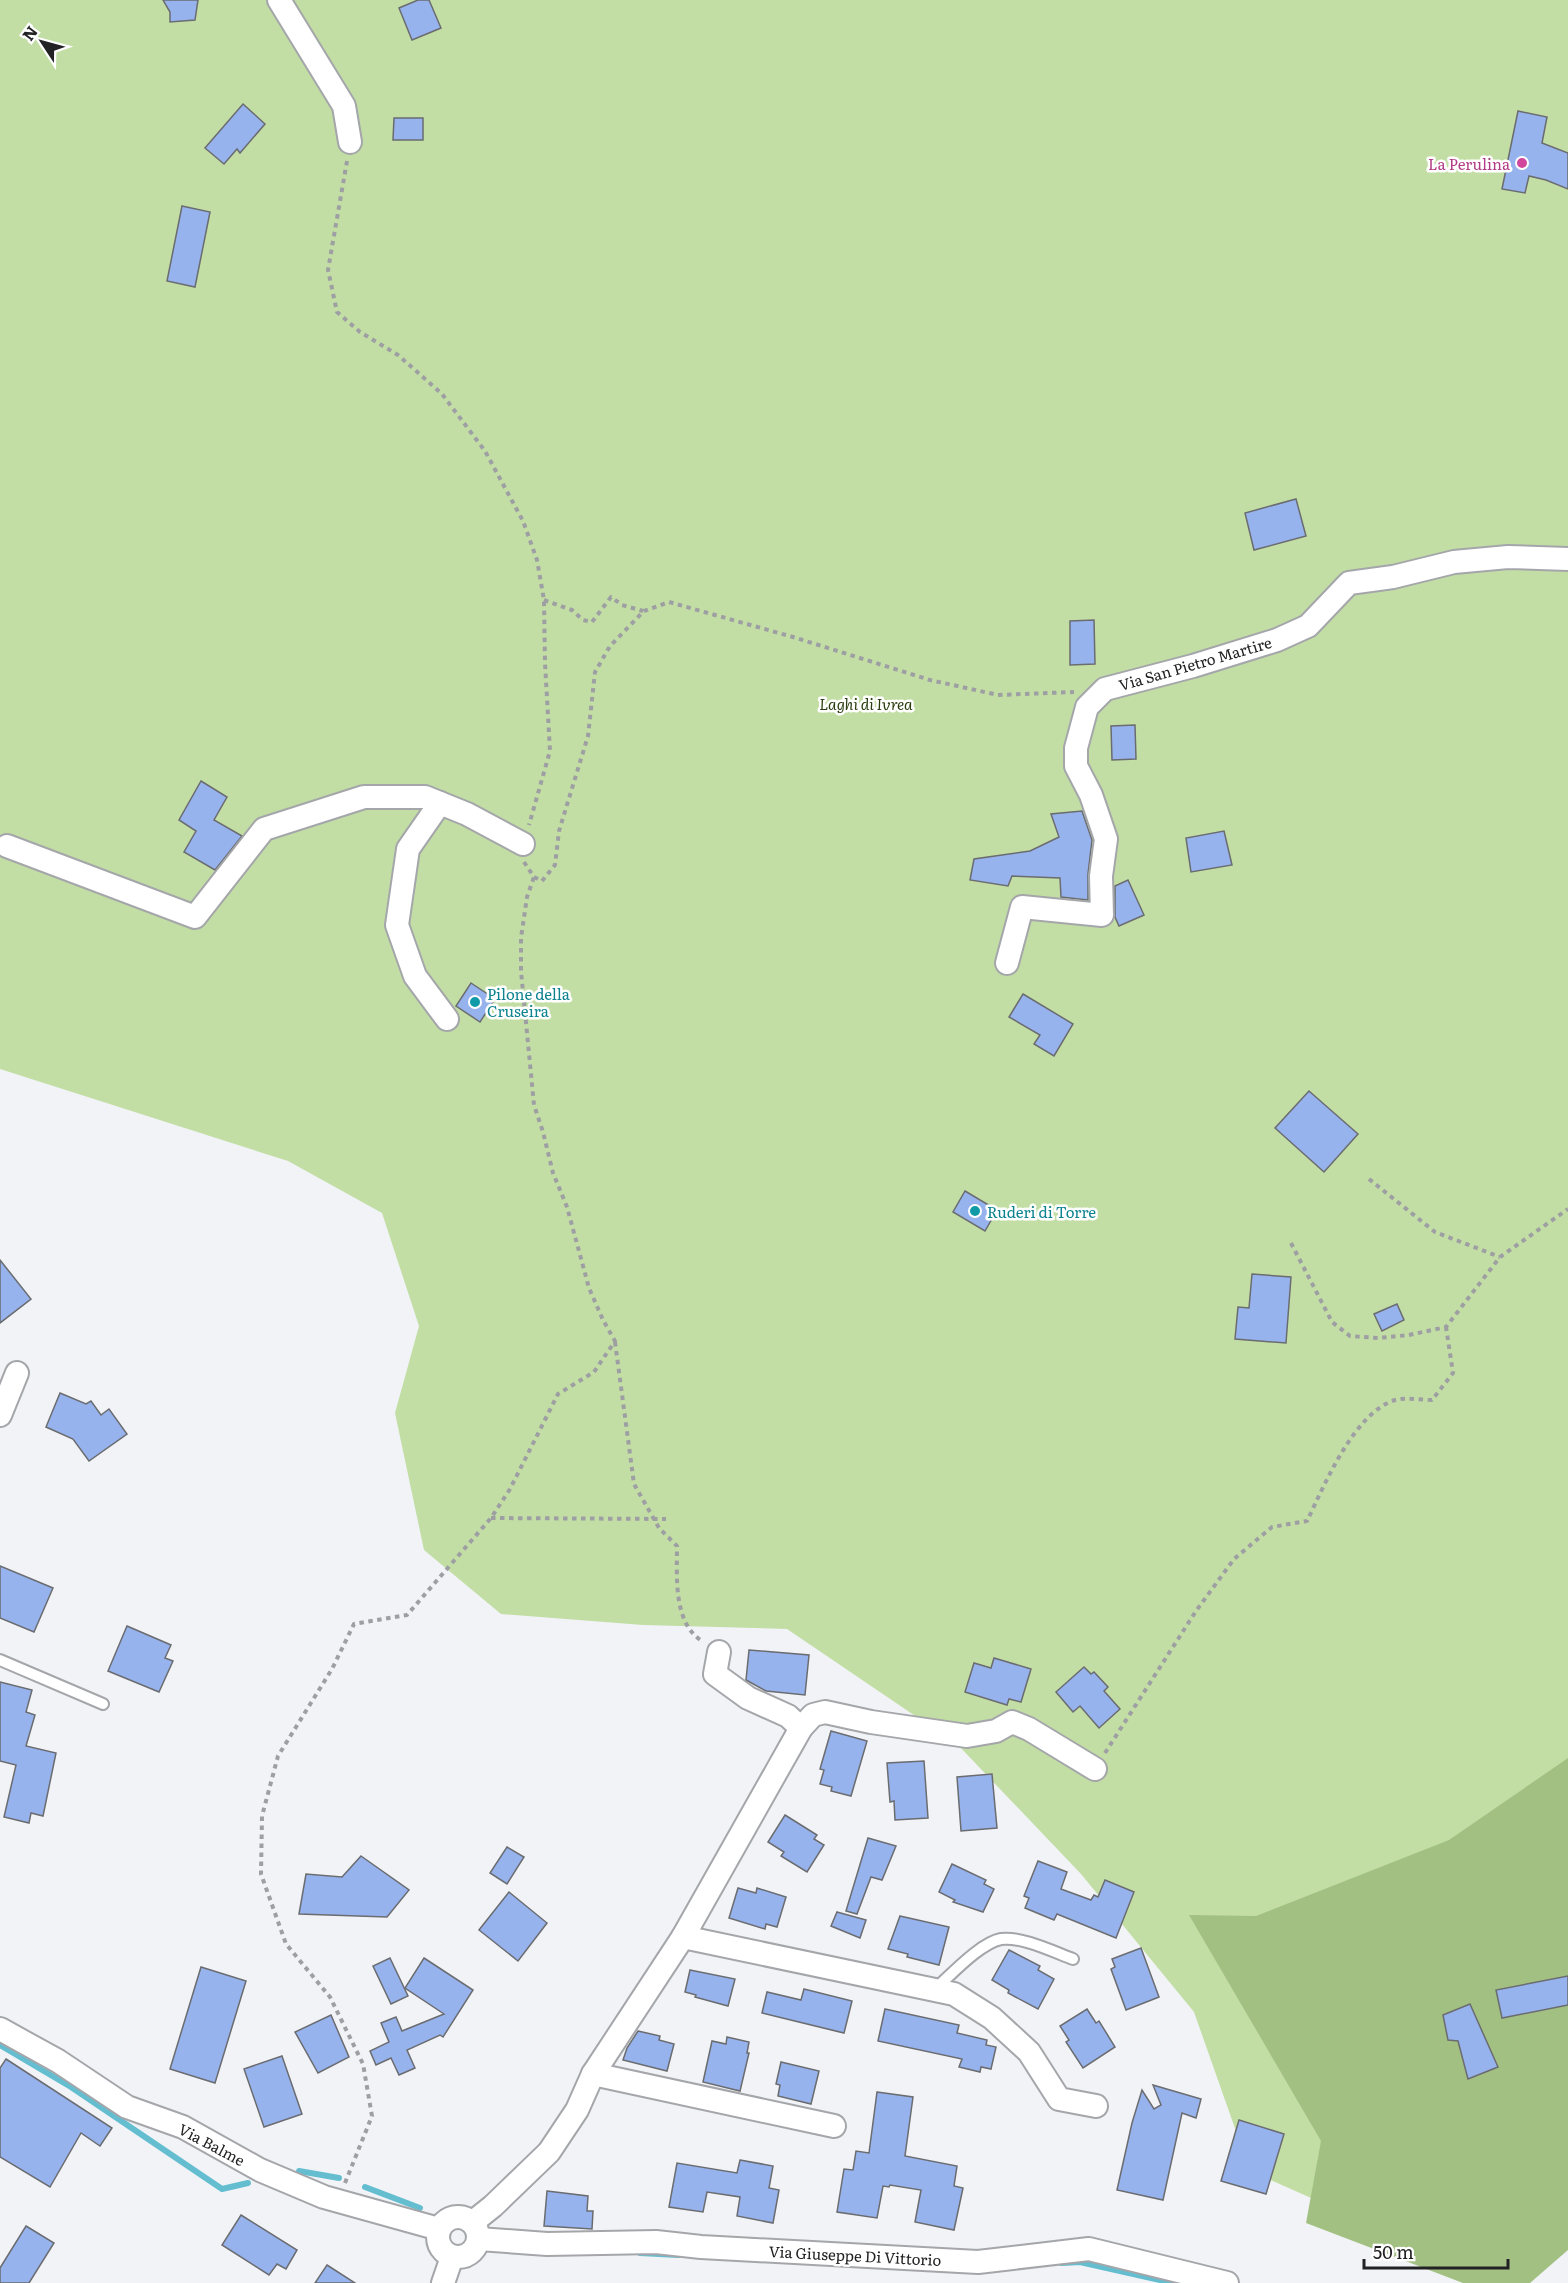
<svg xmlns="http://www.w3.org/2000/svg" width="1568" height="2283" viewBox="0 0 1568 2283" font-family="Literata,serif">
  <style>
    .green { fill: #c3dea5 }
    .forest { fill: #a3c083 }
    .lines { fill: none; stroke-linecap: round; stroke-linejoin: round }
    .stream { stroke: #65bed0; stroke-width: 6 }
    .building { fill: #97b3ed; stroke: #6a6c70; stroke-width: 1.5 }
    .lane-casing { stroke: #a4a6aa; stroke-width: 14 }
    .street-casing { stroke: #a4a6aa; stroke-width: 26 }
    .path { stroke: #9e9fa2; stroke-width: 4; stroke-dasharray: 4.5 4.5; stroke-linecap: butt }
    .lane { stroke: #fff; stroke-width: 10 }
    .street { stroke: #fff; stroke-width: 22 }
    .hotel-dot { fill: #d1479c; stroke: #fff; stroke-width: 2 }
    .culture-dot { fill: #0f9aa8; stroke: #fff; stroke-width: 2 }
    .labels { text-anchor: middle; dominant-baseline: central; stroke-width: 5; stroke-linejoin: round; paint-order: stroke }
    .hotel-label { font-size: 15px; fill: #b23c85; stroke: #fff; text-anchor: end }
    .street-label { font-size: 15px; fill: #222224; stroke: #fff }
    .park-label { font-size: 15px; font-style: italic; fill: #2a3d10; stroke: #fff }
    .culture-label { font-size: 15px; fill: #0d838f; stroke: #fff; text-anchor: start }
  </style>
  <rect width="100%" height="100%" fill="#f1f3f7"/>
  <path class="green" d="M0 0H1568V2198L1336 2209 1250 2171 1194 2012 1081 1874 958 1745 787 1629 643 1625 501 1614 424 1550 395 1413 419 1326 382 1213 288 1161 0 1069Z"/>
  <path class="forest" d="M1568 1758V2250L1530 2283H1463L1306 2223 1321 2141 1189 1915 1256 1916 1449 1840Z"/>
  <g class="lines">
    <g class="stream">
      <path d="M0 2045 71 2087 222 2189 248 2183"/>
      <path d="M299 2171 339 2178"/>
      <path d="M365 2187 420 2208"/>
      <path d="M640 2253 678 2255"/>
      <path d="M1062 2263 1080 2262 1173 2283"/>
    </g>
  </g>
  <g class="building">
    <path d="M163 0H198L195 20 170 22V12Z"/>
    <path d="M418 0H429L441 28 412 40 399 8Z"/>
    <path d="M243 104 265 124 240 153 237 149 224 164 205 148Z"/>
    <path d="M1518 111 1547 117 1542 143 1568 153V189L1546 180 1529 176 1525 193 1502 189Z"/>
    <path d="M394 118H423V140H393Z"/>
    <path d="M182 206 210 212 195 287 167 281Z"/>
    <path d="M1296 499 1306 536 1254 550 1245 513Z"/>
    <path d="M1094 620 1095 664 1070 665V621Z"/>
    <path d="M1135 725 1136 759 1112 760 1111 726Z"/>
    <path d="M201 781 227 797 214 820 242 836 215 870 184 852 196 831 179 820Z"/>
    <path d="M1082 811 1092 840 1088 874V900L1061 897 1060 878 1012 876 1008 886 970 880 974 859 1030 851 1059 837 1051 814Z"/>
    <path d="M1224 831 1232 865 1191 872 1186 838Z"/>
    <path d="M1128 880 1144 915 1119 926 1115 917V886Z"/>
    <path d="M471 983 495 999 480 1022 456 1006Z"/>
    <path d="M1023 994 1073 1024 1054 1056 1034 1044 1040 1035 1009 1017Z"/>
    <path d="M1309 1091 1358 1134 1324 1172 1275 1128Z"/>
    <path d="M965 1191 997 1210 985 1231 953 1212Z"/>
    <path d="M0 1260 31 1299 0 1323Z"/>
    <path d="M1252 1274 1291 1277 1286 1343 1235 1339 1238 1307 1249 1308Z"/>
    <path d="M1397 1304 1404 1320 1382 1331 1374 1314Z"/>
    <path d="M60 1393 86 1404 91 1401 101 1415 109 1409 127 1434 89 1461 73 1439 46 1427Z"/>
    <path d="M0 1566 53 1588 34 1632 0 1618Z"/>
    <path d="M127 1626 171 1645 165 1658 173 1661 159 1692 108 1671Z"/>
    <path d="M749 1650 809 1655 805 1695 766 1691 746 1680Z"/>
    <path d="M994 1658 1031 1669 1021 1702 1009 1699 1007 1705 965 1692 974 1663 991 1668Z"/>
    <path d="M1084 1667 1091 1674 1094 1672 1108 1687 1104 1691 1120 1709 1099 1728 1080 1706 1073 1712 1056 1692Z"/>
    <path d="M0 1682 32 1690 26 1712 35 1715 26 1746 56 1753 43 1816 31 1813 29 1823 4 1817 16 1765 0 1761Z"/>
    <path d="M831 1731 867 1741 851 1796 831 1791 832 1787 820 1784 824 1770 820 1769Z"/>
    <path d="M924 1761 928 1818 895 1820 894 1801 890 1802 887 1763Z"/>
    <path d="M992 1774 997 1828 961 1831 957 1777Z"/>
    <path d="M785 1815 817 1835 814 1839 824 1845 807 1872 781 1856 784 1852 768 1842Z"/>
    <path d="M868 1838 896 1846 882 1880 871 1877 857 1914 846 1911Z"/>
    <path d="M507 1847 524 1857 507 1884 490 1873Z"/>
    <path d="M361 1856 409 1890 387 1917 299 1914 306 1874 342 1877Z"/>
    <path d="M1038 1861 1067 1872 1061 1889 1091 1900 1094 1895 1098 1897 1105 1880 1134 1892 1116 1938 1057 1914 1054 1920 1025 1908 1029 1898 1024 1896Z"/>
    <path d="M952 1864 986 1880 984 1884 994 1889 983 1912 953 1902 955 1900 939 1892Z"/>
    <path d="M738 1888 756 1893 757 1888 786 1897 777 1927 766 1924 765 1929 729 1918Z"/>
    <path d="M509 1892 547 1923 518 1961 479 1930Z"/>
    <path d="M837 1912 866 1920 860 1938 831 1926Z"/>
    <path d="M900 1916 949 1927 939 1965 907 1957 908 1954 888 1949Z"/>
    <path d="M1141 1948 1159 1997 1126 2010 1111 1969 1115 1967 1112 1959Z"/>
    <path d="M1009 1950 1040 1966 1038 1970 1054 1979 1038 2009 1008 1993 1009 1990 992 1980Z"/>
    <path d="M390 1958 408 1996 391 2004 373 1966Z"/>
    <path d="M424 1958 473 1990 443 2037 440 2035 407 2050 415 2068 399 2075 391 2058 376 2065 370 2051 389 2042 381 2023 396 2017 402 2031 444 2014 405 1988Z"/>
    <path d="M201 1967 246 1981 215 2083 170 2069Z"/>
    <path d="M690 1970 735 1979 728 2006 695 1997 696 1995 685 1992Z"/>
    <path d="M1568 1976V2005L1502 2018 1496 1990Z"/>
    <path d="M804 1989 852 2001 844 2033 762 2013 767 1992 801 2000Z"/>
    <path d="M1470 2004 1498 2067 1468 2079 1458 2041 1448 2040 1443 2015Z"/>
    <path d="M885 2009 959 2025 957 2033 987 2040 986 2045 996 2047 991 2069 981 2067 980 2072 959 2067 962 2059 878 2041Z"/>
    <path d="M1087 2009 1096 2023 1099 2021 1115 2047 1083 2068 1066 2042 1069 2040 1060 2026Z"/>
    <path d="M331 2015 349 2057 318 2073 295 2032Z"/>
    <path d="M638 2031 660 2036 659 2040 674 2044 667 2071 623 2060 627 2048Z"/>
    <path d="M727 2037 749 2042 747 2053H749L740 2091 703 2082 712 2041 726 2044Z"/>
    <path d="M282 2056 302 2114 264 2127 244 2069Z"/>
    <path d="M6 2059 112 2128 100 2146 81 2133 50 2187 0 2157V2068Z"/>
    <path d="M781 2062 819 2071 811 2104 778 2096 780 2085 776 2084Z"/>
    <path d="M1153 2085 1201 2099 1196 2118 1182 2113 1163 2200 1117 2190 1132 2123 1142 2090 1154 2109 1161 2105Z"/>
    <path d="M877 2092 913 2097 905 2156 957 2166 954 2186 963 2188 954 2230 915 2222 921 2190 890 2185 889 2187 883 2186 877 2218 837 2212 844 2169 853 2170 856 2151 869 2153Z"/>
    <path d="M1239 2120 1284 2134 1266 2194 1221 2181Z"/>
    <path d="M740 2160 773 2166 769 2188 779 2190 773 2223 737 2216 740 2197 707 2192 703 2212 669 2207 677 2163 737 2173Z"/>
    <path d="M547 2191 588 2196 587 2211H593L592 2229 544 2226Z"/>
    <path d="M241 2215 297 2250 286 2269 277 2264 269 2275 222 2245Z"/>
    <path d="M26 2226 54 2243 29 2283H0V2268Z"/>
    <path d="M327 2265 355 2283H315Z"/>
  </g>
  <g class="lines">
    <g class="lane-casing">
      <g id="lane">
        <path d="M0 1660 103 1704"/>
        <path d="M934 1990C951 1975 980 1943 1001 1939 1021 1936 1054 1952 1073 1959"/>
      </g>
    </g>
    <g class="street-casing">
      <g id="street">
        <path d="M279 0 344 106 350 142"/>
        <path d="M440 803 408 849 397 925 415 976 447 1019"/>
        <path d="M7 846 195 917 264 829 364 797H425L467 814 523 844"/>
        <path d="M1007 963 1022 907 1102 915 1101 876 1106 839 1091 795 1076 766V748L1087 707 1105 689 1193 666 1277 640 1308 626 1349 583 1393 577 1454 562 1508 557 1568 559"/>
        <path d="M0 1415 17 1373"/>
        <path d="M719 1652 715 1674 748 1698 788 1716 801 1728"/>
        <path d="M683 1937 954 1994 992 2018 1029 2052 1059 2099 1096 2106"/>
        <path d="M0 2029 58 2061 127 2107 183 2127 260 2170 324 2197 439 2229"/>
        <path d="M593 2074 834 2126"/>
        <circle cx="458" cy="2237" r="20"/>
        <path d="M473 2222 493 2206 549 2152 577 2110 593 2074 683 1937 801 1728 813 1715 825 1712 871 1722 967 1736 996 1731 1012 1722 1029 1729 1095 1769"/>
        <path d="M479 2239 547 2244 656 2242 701 2247 978 2262 1089 2249 1227 2283"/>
        <path d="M443 2283 452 2257"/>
      </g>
    </g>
    <g class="path">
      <path d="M347 161 328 270 337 312 360 332 398 355 442 394 485 451 523 521 537 560 544 600 545 663 550 751 529 825"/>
      <path d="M544 600 572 610 583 620 592 622 611 597 622 605 643 611"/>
      <path d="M524 862 534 877 542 881 555 865 559 831 588 736 595 672 610 646 644 611 669 602 793 637 930 680 998 695 1074 692"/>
      <path d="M1369 1179 1435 1232 1500 1257"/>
      <path d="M1291 1243 1332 1322 1350 1336 1378 1338 1409 1335 1446 1327 1500 1257 1568 1209"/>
      <path d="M615 1342 634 1484 659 1528 677 1546C677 1577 673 1623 702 1641"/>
      <path d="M491 1518 666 1519"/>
      <path d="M1105 1753 1196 1611 1234 1559 1272 1527 1307 1521C1325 1484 1354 1413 1395 1400 1406 1397 1421 1400 1432 1400L1453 1373 1446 1327"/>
      <path d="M345 2183 372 2116 363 2064 330 1997 286 1944 261 1874 262 1816 278 1756 332 1669 354 1624 407 1615 491 1518 510 1489 558 1394 594 1372 615 1341 603 1320 589 1288 567 1207 553 1173 543 1132 534 1105 521 971V938L527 897 534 877"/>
    </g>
    <use href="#lane" class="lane"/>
    <use href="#street" class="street"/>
  </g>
  <circle class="hotel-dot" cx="1522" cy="163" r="6"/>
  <g class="culture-dot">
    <circle cx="475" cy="1002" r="6"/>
    <circle cx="975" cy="1211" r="6"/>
  </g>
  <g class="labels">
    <g class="hotel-label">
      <text x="1510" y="163">La Perulina</text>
    </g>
    <g class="street-label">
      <text transform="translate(1195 663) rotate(-16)">Via San Pietro Martire</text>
      <text transform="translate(212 2144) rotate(28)">Via Balme</text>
      <text transform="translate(855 2255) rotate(3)">Via Giuseppe Di Vittorio</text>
    </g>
    <g class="park-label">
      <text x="866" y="703">Laghi di Ivrea</text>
    </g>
    <g class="culture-label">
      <text x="487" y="993">Pilone della<tspan x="487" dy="17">Cruseira</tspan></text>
      <text x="987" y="1211">Ruderi di Torre</text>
    </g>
  </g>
  <g transform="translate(42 42) rotate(306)" stroke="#ffffff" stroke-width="4.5" paint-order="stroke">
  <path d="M0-4.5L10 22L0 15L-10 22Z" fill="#222224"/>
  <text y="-9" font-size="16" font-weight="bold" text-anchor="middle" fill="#222224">N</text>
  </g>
  <path d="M1364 2259v9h144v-9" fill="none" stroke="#222224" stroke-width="3"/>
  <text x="1373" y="2259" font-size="18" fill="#222224" stroke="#ffffff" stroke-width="4.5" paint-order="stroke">50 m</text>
</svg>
